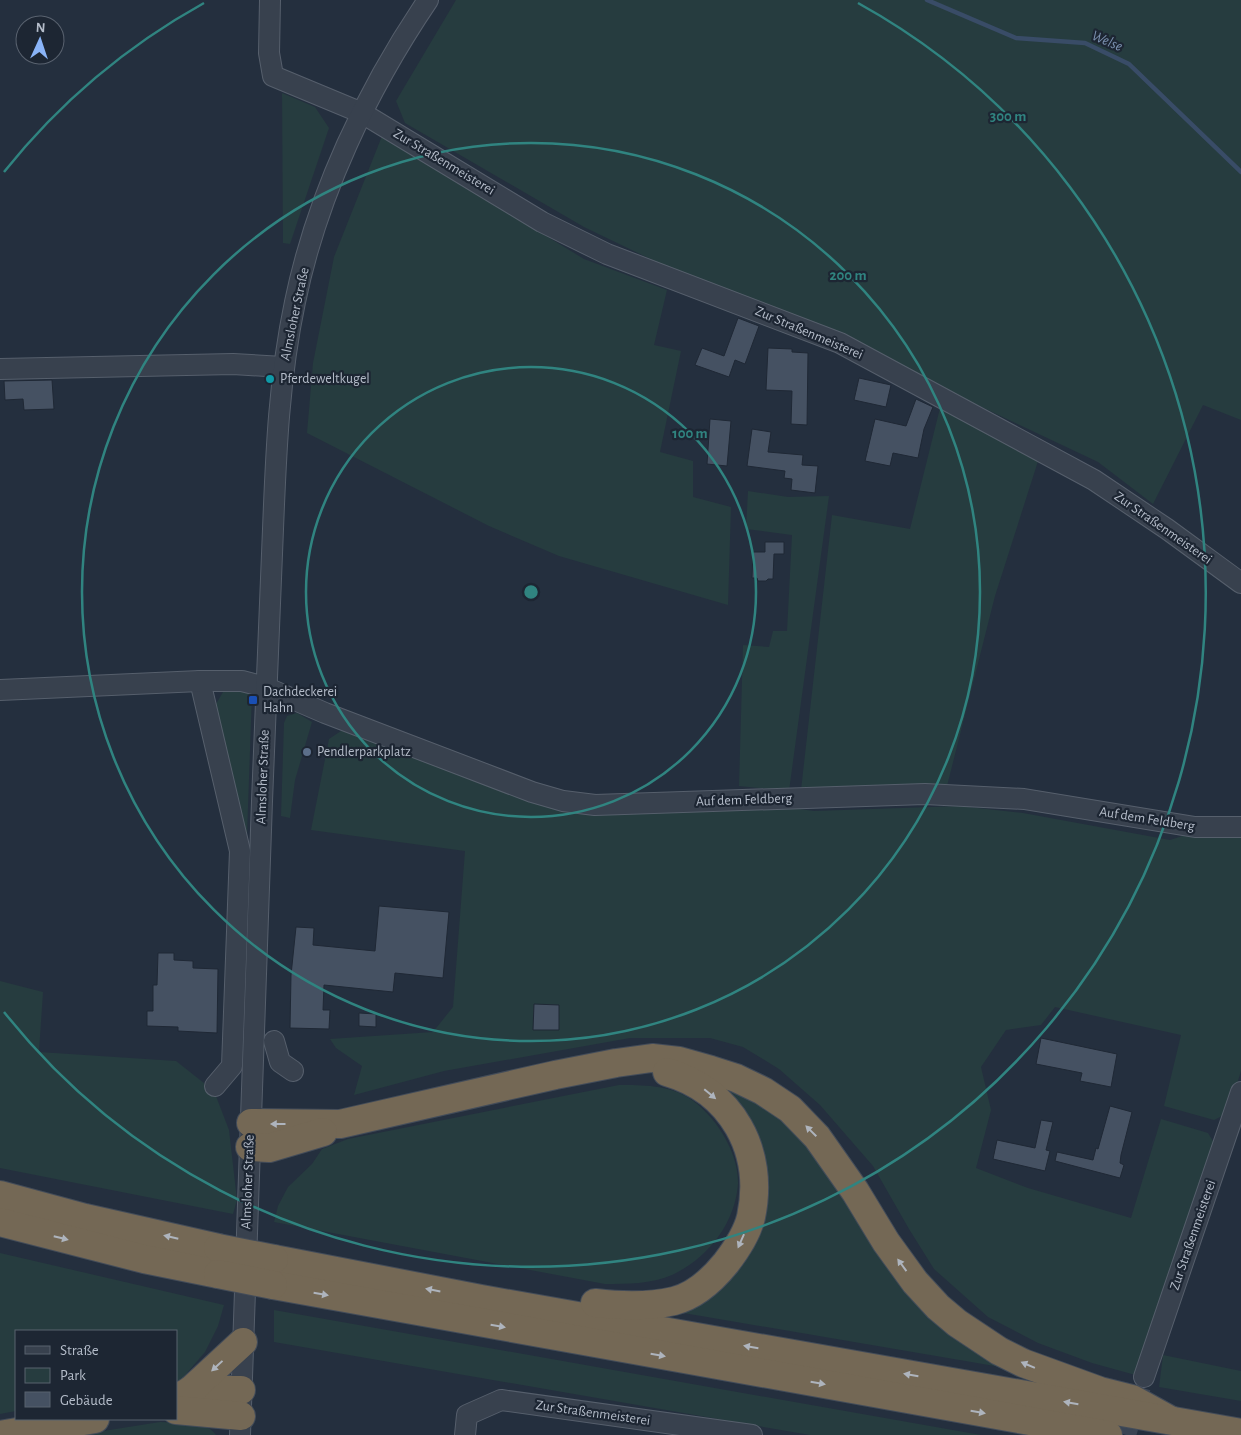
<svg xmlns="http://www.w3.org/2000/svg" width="1241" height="1435" viewBox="0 0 1241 1435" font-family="'Alegreya Sans',sans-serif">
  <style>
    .green { fill: #263c3f }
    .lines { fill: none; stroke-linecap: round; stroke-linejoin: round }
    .stream { stroke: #394c67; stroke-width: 4.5 }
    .building { fill: #455162; stroke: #1f2835 }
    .minor-tunnel { stroke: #3a4453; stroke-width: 20; stroke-dasharray: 20 10; stroke-linecap: butt }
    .minor-casing { stroke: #565f6c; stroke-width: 22 }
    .highway-casing { stroke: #434c59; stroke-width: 30 }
    .minor { stroke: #38414e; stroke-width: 20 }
    .highway { stroke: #746855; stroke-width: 28 }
    .highway-bridge-casing { stroke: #434c59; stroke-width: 30; stroke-linecap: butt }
    .highway-bridge { stroke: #746855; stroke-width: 28 }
    .oneway { fill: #aeb4bd }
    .ring { fill: none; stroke: #308480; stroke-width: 2.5 }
    .culture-dot { fill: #0f9aa8; stroke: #1d2633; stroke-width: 2 }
    .transit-dot { fill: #1a4fb4; stroke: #1d2633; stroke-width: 2 }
    .service-dot { fill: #5c6f8a; stroke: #1d2633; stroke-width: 2 }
    .labels { text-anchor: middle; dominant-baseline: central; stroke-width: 4.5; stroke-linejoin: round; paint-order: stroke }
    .street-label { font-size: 14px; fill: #b4bcc9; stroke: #1d2633 }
    .poi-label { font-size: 14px; fill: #b4bcc9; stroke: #1d2633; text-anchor: start }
    .water-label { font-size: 15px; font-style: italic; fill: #7c92b1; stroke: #1d2633 }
    .centre { fill: #308480; stroke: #1d2633; stroke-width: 2.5 }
    .ring-label { font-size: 15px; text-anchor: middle; font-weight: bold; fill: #308480; stroke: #1d2633; stroke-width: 4.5; stroke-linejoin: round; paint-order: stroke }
  </style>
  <rect width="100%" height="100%" fill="#242f3e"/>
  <g class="green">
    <path d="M456 0H1241V420L1203 405 1153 504 1098 462 806 324 723 294 584 227 405 123 396 101Z"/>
    <path d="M282 93 315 107 329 128 290 244 283 243Z"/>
    <path d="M382 136 584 259 667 290 654 345 681 351 660 452 693 461V497L731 507 728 605 559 556 489 526 307 433 313 363 334 257Z"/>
    <path d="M941 404 1040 455 995 596 947 786 801 790 832 515 910 529Z"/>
    <path d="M748 491 788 497 829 496 789 791 739 786 743 645 769 647 773 631H787L792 535 746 529Z"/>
    <path d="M239 689 252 693 247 836 239 826 216 704 223 692Z"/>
    <path d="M297 713 312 722 295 780 290 818 281 816 284 723 287 716Z"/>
    <path d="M344 729 559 807H784L814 811 960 806 1023 813 1170 840 1195 832 1241 836V1071L1228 1113 1214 1120 1164 1106 1181 1035 1055 1007 1041 1025 1006 1030 981 1067 991 1110 976 1168 1028 1188 1131 1218 1161 1119 1208 1133 1216 1146 1139 1376 1092 1363 1038 1343 988 1317 934 1269 909 1229 873 1166 820 1105 779 1069 743 1047 710 1038H630L444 1071 354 1095 362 1066 336 1048 330 1039 433 1032 453 1007 465 851 311 830 329 739Z"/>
    <path d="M0 981 43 992 39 1052 176 1061 214 1091 229 1130 237 1200 233 1214 0 1168Z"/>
    <path d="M722 1082 783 1116 816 1143 865 1226 1018 1370 666 1310 704 1297 763 1155 758 1134 743 1109Z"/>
    <path d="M619 1085C642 1085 669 1085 689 1098 715 1115 739 1152 738 1184 735 1224 707 1259 672 1275 651 1284 627 1284 605 1284L274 1222 278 1206 288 1187 312 1164 322 1149 348 1139Z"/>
    <path d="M0 1253 224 1305 218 1326 205 1352 181 1380 176 1381V1331H16V1411L0 1414Z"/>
    <path d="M274 1310 981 1435H810L274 1342Z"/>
    <path d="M1163 1355 1241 1371V1401L1159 1387Z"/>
    <path d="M160 1422C178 1423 205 1419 216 1435H78Z"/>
  </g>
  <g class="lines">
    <path class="stream" d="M927 0 1016 38 1085 43 1129 64 1241 172"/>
  </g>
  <g class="building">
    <path d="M738 318 759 326 745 364 735 360 729 377 695 365 702 348 724 356Z"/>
    <path d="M768 348 792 349V352L808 353 807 425 791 424 792 391 766 390Z"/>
    <path d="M859 378 891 385 886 407 854 400Z"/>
    <path d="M52 380 54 409 24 410 23 399 5 400 4 381Z"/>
    <path d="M916 399 933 407 924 429 918 458 893 453 890 466 865 461 875 419 906 426Z"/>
    <path d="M710 419 731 421 727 466 707 464Z"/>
    <path d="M752 429 771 432 768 452 803 455 802 465 818 466 815 493 791 490 792 479 784 478 785 471 747 466Z"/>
    <path d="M765 542H784V554H774L773 579H768L766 581H758L757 578H752L753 552H765Z"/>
    <path d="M379 906 449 912 443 978 395 973 393 992 324 985 323 1010H330L329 1029 290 1028 291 975 296 927 314 928 313 945 375 951Z"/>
    <path d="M158 953H174V960L193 961V968L218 969 217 1033 178 1031V1027L147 1026V1011H153V985H157Z"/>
    <path d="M534 1004 559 1005V1030H533Z"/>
    <path d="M359 1013 376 1014V1027L359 1026Z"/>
    <path d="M1041 1038 1117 1054 1111 1087 1080 1081 1082 1073 1036 1064Z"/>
    <path d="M1110 1106 1132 1112 1121 1155 1120 1163 1124 1165 1120 1178 1055 1161 1057 1152 1093 1160 1096 1148 1098 1149Z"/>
    <path d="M1041 1120 1053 1122 1046 1150 1050 1151 1045 1171 993 1159 997 1140 1035 1148Z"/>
  </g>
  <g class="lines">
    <path class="minor-tunnel" d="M1126 1435 1144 1377"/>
    <g class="minor-casing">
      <g id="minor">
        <path d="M270 0 269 53 273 76 362 113 542 222 607 254 840 343 1094 480 1167 529 1241 583"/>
        <path d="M0 369 233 364 283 367"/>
        <path d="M200 681 240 851 232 1066 215 1086"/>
        <path d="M0 690 200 681H242L265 687 325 713 532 792 563 801 595 805 925 794 1024 799 1195 827H1241"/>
        <path d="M274 1041 280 1062 293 1071"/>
        <path d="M1144 1377 1241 1092"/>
        <path d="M240 1435C247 1224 254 1013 262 801 266 711 269 620 273 529 276 452 279 378 295 302 317 195 367 90 428 0"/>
        <path d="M465 1435 467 1415 501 1400 752 1435"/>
      </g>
    </g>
    <g class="highway-casing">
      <g id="highway">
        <path d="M251 1123 340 1124 555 1075 616 1063 652 1058 679 1061 711 1070 736 1078 763 1091 790 1109 817 1137 855 1191 886 1242 915 1282 938 1307 957 1323 999 1351 1023 1363 1100 1391 1132 1399 1170 1420"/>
        <path d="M250 1147 269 1148 323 1132"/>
        <path d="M0 1195 85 1218 218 1248"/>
        <path d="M0 1222 144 1259 218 1274"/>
        <path d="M274 1259 481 1299 1241 1433"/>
        <path d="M273 1285 1108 1435"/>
        <path d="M595 1303C621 1306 648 1307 674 1301 694 1296 713 1279 726 1263 736 1250 747 1234 751 1217 765 1151 732 1091 667 1072"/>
        <path d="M191 1390H241"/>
        <path d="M176 1399 191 1390 243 1342"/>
        <path d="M176 1410 241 1416"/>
        <path d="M0 1435 95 1419"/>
      </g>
    </g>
    <use href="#minor" class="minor"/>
    <use href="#highway" class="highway"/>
    <g class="highway-bridge-casing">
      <g id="highway-bridge">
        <path d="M218 1248 274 1259"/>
        <path d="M218 1274 273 1285"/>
      </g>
    </g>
    <use href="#highway-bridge" class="highway-bridge"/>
  </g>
  <defs><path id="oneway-solid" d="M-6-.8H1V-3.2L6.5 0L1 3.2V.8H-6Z" transform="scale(1.25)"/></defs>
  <g class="oneway">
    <use href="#oneway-solid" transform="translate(710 1094) rotate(40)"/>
    <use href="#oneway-solid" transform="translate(278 1124) rotate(180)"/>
    <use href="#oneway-solid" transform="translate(811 1131) rotate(-135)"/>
    <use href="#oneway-solid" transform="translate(171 1237) rotate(-167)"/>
    <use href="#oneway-solid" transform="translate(61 1238) rotate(14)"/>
    <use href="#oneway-solid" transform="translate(741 1241) rotate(114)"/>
    <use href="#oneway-solid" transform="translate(902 1265) rotate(-126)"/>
    <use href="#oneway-solid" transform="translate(433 1290) rotate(-169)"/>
    <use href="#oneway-solid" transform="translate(321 1294) rotate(10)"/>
    <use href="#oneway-solid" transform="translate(498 1326) rotate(10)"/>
    <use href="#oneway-solid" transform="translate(751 1347) rotate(-170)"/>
    <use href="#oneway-solid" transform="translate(658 1355) rotate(10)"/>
    <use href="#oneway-solid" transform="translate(1028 1365) rotate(-157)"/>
    <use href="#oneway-solid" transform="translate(217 1366) rotate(137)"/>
    <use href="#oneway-solid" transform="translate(911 1375) rotate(-170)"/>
    <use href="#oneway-solid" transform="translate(818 1383) rotate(10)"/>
    <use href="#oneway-solid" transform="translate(1071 1403) rotate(-170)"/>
    <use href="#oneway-solid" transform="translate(978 1412) rotate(10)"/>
  </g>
  <g class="ring">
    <circle cx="531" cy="592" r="225"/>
    <circle cx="531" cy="592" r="449"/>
    <path d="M4 172A674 674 0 0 1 204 3M858 3A674 674 0 1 1 4 1012"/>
  </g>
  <circle class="culture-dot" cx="270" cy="379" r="5"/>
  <rect class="transit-dot" x="248" y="695" width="10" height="10" rx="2.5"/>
  <circle class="service-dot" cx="307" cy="752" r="5"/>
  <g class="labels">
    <g class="street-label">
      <text transform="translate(444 162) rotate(31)">Zur Straßenmeisterei</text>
      <text transform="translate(295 314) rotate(-78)">Almsloher Straße</text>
      <text transform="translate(809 333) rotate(23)">Zur Straßenmeisterei</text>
      <text transform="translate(1163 528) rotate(35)">Zur Straßenmeisterei</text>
      <text transform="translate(263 777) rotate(-88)">Almsloher Straße</text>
      <text transform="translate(744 800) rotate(-2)">Auf dem Feldberg</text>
      <text transform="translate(1147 819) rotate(9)">Auf dem Feldberg</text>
      <text transform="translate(248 1182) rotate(-88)">Almsloher Straße</text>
      <text transform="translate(1193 1235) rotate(-71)">Zur Straßenmeisterei</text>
      <text transform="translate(593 1413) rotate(8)">Zur Straßenmeisterei</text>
    </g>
    <g class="poi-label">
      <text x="280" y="379">Pferdeweltkugel</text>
      <text x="263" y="692">Dachdeckerei<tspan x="263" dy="16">Hahn</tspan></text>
      <text x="317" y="752">Pendlerparkplatz</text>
    </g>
    <g class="water-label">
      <text transform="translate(1107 41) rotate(23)">Welse</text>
    </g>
  </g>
  <circle cx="531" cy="592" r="8" class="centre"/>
  <g class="ring-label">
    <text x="1008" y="121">300 m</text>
    <text x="848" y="280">200 m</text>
    <text x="690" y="438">100 m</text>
  </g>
  <rect x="15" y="1330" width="162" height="90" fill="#1d2633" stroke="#59626f"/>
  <rect x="25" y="1346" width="25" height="8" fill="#38414e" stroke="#59626f"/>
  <text x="60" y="1355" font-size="15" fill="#b4bcc9">Straße</text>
  <rect x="25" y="1368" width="25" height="15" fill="#263c3f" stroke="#59626f"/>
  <text x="60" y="1380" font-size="15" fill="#b4bcc9">Park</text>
  <rect x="25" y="1392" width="25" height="15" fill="#455162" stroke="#59626f"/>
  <text x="60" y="1405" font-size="15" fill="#b4bcc9">Gebäude</text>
  <g transform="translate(40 40) rotate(3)"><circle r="24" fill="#1d2633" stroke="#59626f"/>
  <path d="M0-4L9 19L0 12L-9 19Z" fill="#8ab4f8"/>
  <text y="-8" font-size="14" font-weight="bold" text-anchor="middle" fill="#b4bcc9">N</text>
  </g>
</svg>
